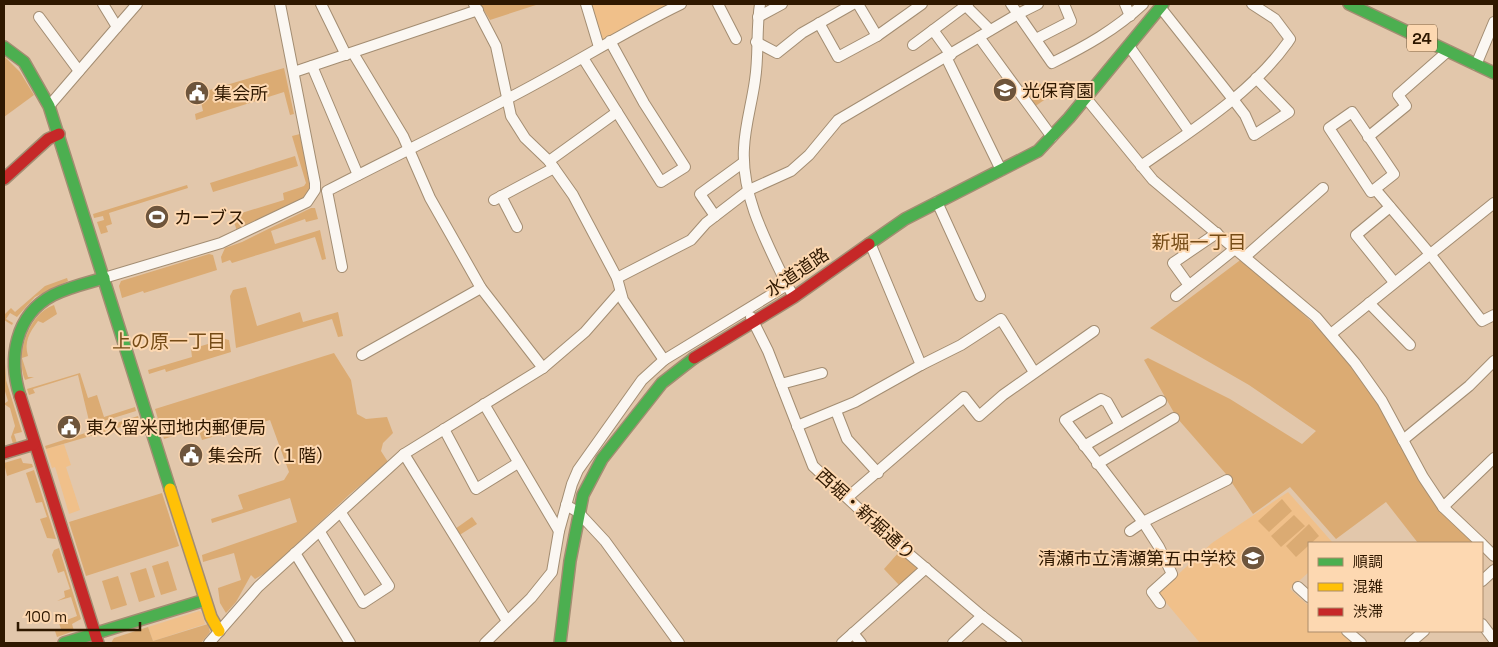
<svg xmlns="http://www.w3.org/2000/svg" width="1498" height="647" viewBox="0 0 1498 647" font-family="'Space Grotesk','Noto Sans JP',sans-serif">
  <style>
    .built { fill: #f0c08a }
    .green { fill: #dbab73 }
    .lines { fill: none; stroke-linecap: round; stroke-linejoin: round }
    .street-casing { stroke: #a38d72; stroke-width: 12 }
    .fast-casing { stroke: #a38d72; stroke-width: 14 }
    .slow-casing { stroke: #a38d72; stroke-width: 14 }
    .jam-casing { stroke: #a38d72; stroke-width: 14 }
    .street { stroke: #fbf7f2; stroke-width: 10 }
    .fast { stroke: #4caf50; stroke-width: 11 }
    .slow { stroke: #ffc107; stroke-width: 11 }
    .jam { stroke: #c62828; stroke-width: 11 }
    .labels { text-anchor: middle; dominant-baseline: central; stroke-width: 4; stroke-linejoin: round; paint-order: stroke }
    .shield { fill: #fdd8b1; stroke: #6d5235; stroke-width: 1 }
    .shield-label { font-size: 16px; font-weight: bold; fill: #2f1800 }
    .poi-label { font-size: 18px; fill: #2f1800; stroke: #fdd8b1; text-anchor: start }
    .street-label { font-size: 18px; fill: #2f1800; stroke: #fdd8b1 }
    .neighbourhood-label { font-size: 19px; fill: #764c17; stroke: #fdd8b1 }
  </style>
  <rect width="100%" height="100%" fill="#e2c7ab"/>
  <g class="built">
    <path d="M589 4H672L603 40 599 39Z"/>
    <path d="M64 444 71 465 66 467 80 510 69 514 56 470 55 467 52 468 46 449Z"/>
    <path d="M1288 492 1333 543H1309V572L1290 589 1309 606V631H1339L1354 643H1200L1158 593 1212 543Z"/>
    <path d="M199 611 202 613 205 624 153 641 148 627Z"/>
  </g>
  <g class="green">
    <path d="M480 4H539L490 20Z"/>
    <path d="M4 56 20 72 34 95 4 117Z"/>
    <path d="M284 68 294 114 290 115 284 92 196 120 195 114 203 111 201 102 209 99 206 91Z"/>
    <path d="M1038 81 1050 96 1034 107 1023 93Z"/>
    <path d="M300 134 311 193 307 197 237 231 232 216 284 200 283 193 304 186 306 183 292 136Z"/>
    <path d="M295 156 298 166 213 192 210 183Z"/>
    <path d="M187 185 188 188 109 213 112 224 106 226 108 232 101 234 97 222 104 220 103 216 94 218 93 214Z"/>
    <path d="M311 208H315L318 219 306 222 305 219 271 231 275 244 320 230 326 259 322 260 315 237 232 263 230 260 222 263 221 257 225 248 242 242Z"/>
    <path d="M209 254 213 255 217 270 144 293 143 291 122 298 119 286 121 281Z"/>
    <path d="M1243 258 1330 339 1379 401 1400 442 1477 543H1418L1386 502 1336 539 1290 487 1253 514 1226 474 1177 418 1144 360 1148 358 1230 399 1302 444 1316 431 1249 385 1150 328Z"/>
    <path d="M67 278 68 281 35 297 17 317 10 313 6 319 13 323 12 325 4 320 5 314 11 308 15 312 45 286Z"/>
    <path d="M246 287 257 326 300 312 303 322 338 312 343 336 338 337 332 319 236 348 230 296 233 290Z"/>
    <path d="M54 305 57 314 43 323 38 321C29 333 24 342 28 356L22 358 28 377H34L25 380C15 355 28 314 54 305Z"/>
    <path d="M225 339 229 340 231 352 166 372 165 369 149 374 148 370 192 357 191 349Z"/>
    <path d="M4 345 6 380 22 432 14 434 17 443 13 444 11 437 15 426 10 408 4 404 8 401 4 388Z"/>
    <path d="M334 353 351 380 357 414 366 419 387 417 393 433 383 443 381 451 388 462 350 494 267 572 255 579 251 575 236 602 226 613 220 603 218 588 241 580 234 553 203 562 202 555 297 522 290 498 212 523 211 519 243 509 238 495 284 480 289 472 270 420 202 440 198 428 164 439 155 409Z"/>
    <path d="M80 373 88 398 97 395 104 417 135 407 136 411 94 424 93 420 89 421 78 375 33 389 35 393 29 395 27 389Z"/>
    <path d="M138 416 141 426 128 425 46 449 45 446Z"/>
    <path d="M21 458 23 463 32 464 33 467 7 476 4 463Z"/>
    <path d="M34 470 56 539 47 538 40 519 47 517 42 502 36 503 26 473Z"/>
    <path d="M162 493 179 546 86 576 69 522Z"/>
    <path d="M1282 499 1292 511 1269 532 1258 521Z"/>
    <path d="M1294 515 1305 526 1281 547 1271 536Z"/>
    <path d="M472 517 477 524 458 536 455 529Z"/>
    <path d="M1309 524 1319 536 1296 557 1286 546Z"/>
    <path d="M59 548 81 619 72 624 74 631 57 637 55 631 61 629 59 623 77 616 71 597 57 601 65 597 64 591 70 589 64 571 58 573 52 555 54 550Z"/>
    <path d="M899 552 918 567V573L900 586 884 569Z"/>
    <path d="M168 561 177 590 161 595 152 566Z"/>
    <path d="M146 568 155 597 139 602 130 573Z"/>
    <path d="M118 576 127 605 111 610 102 581Z"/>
    <path d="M208 624 210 632 201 643H111L114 638 148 627 153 641Z"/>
  </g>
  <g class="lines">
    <g class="street-casing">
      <g id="street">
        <path d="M321 4 346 55"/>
        <path d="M474 4 496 46 511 116 525 138 549 161 573 195 617 278 623 300 664 360 787 285 794 297"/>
        <path d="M586 4 599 47"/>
        <path d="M718 4 736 39"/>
        <path d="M760 4C756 29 759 55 755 80 752 103 745 125 744 148 741 196 767 243 787 285"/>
        <path d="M858 4 877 36 922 4"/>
        <path d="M964 4 990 30"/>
        <path d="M1038 4 1018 14 1052 63C1086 46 1115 30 1143 4"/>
        <path d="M1125 4 1130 16"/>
        <path d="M1160 7 1232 98 1245 115 1254 135 1289 112 1256 78"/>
        <path d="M39 17 79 71"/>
        <path d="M758 17 782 4"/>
        <path d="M819 23 838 57 877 36"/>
        <path d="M117 27 137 4"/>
        <path d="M933 30 951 55"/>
        <path d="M979 37 1052 137"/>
        <path d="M1036 39 1071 21 1064 4"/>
        <path d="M756 42 777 53 802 33 853 4"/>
        <path d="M913 45 968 4"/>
        <path d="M1129 46 1189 131"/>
        <path d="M353 53 403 136 430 198 481 288 543 368"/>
        <path d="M946 57 1001 170"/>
        <path d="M583 58 661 182 685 167 644 103 610 41"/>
        <path d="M1476 65 1494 22"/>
        <path d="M312 66 358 175"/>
        <path d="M294 72 478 10"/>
        <path d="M1086 98 1153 180 1316 317 1355 363 1382 401 1423 477 1443 507 1481 543"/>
        <path d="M49 106 117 27 103 4"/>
        <path d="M1368 137 1406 106 1398 95 1448 51"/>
        <path d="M549 161 617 112"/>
        <path d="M1141 166C1192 130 1251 94 1288 42L1290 39 1275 19 1252 4"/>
        <path d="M1375 189 1394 174 1352 112 1329 128 1371 192 1375 189 1430 254 1482 321 1494 315"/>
        <path d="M501 196 517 227"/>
        <path d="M494 200 554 168"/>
        <path d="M937 202 980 296"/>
        <path d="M1390 207 1356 235 1394 282"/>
        <path d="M715 216 700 194 744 162"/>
        <path d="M1246 256 1323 188"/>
        <path d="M342 267 327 191C387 160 447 131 507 99 566 69 621 33 681 4"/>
        <path d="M104 278 221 243 307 202 315 190V183L280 4"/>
        <path d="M617 278 691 240 706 223 749 190 791 171 809 155 838 120 1018 14 1011 4"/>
        <path d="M1188 284 1173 263 1217 233"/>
        <path d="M1176 296 1236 248"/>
        <path d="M1369 303 1410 345"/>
        <path d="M751 317 768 351 813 466 889 537 982 616 1017 643"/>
        <path d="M1331 334 1494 203"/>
        <path d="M362 355 481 288"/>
        <path d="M921 365 961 345 1001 319 1034 372"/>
        <path d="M781 384 822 373"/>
        <path d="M484 404 559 531"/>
        <path d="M836 411 847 439 878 473"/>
        <path d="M1120 425 1107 402 1101 399 1065 420 1143 522 1159 547 1172 574 1152 592 1160 603"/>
        <path d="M797 426 855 402 921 365 870 243"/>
        <path d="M444 429 476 489 518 463"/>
        <path d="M1403 440 1469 386 1494 361"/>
        <path d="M1084 446 1161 401"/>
        <path d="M404 454 507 621"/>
        <path d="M1097 464 1174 418"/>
        <path d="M848 497 964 397 979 416 1003 395 1094 331"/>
        <path d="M566 505 578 512 605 541 679 643"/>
        <path d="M1443 507 1494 458"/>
        <path d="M1130 531 1143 522 1227 480"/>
        <path d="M320 532 363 603 389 586 341 513"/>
        <path d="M1482 544 1494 556"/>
        <path d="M295 553 350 643"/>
        <path d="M1482 581 1494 570"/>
        <path d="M1298 587 1309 597"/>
        <path d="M1482 624 1494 640"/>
        <path d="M1347 631 1361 643"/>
        <path d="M853 633 861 643"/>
        <path d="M209 643 258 587 404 454 543 368 585 332 620 292"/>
        <path d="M485 643 531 598 552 572 559 531 572 484 578 470 642 380 664 360"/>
        <path d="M842 643 926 568"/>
        <path d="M953 643 982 616"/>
        <path d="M1410 643 1424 631"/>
      </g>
    </g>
    <g class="fast-casing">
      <g id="fast">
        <path d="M1349 4 1494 73"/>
        <path d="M4 47 24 62 49 106 170 489"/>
        <path d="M869 244 905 219 1038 151 1069 118 1163 4"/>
        <path d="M20 396C8 358 15 315 53 295 69 287 87 283 104 278"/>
        <path d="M64 643 205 600"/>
        <path d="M560 643 570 561 583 495 602 459 662 383 694 358"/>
      </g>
    </g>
    <g class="slow-casing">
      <path id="slow" d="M170 489 211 617 219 631"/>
    </g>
    <g class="jam-casing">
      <g id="jam">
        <path d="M4 179 48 139 59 134"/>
        <path d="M694 358 794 297 869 244"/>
        <path d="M20 396 98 643"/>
        <path d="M4 453 34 444"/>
      </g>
    </g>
    <use href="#street" class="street"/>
    <use href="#fast" class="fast"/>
    <use href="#slow" class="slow"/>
    <use href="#jam" class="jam"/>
  </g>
  <defs>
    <g id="school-disc" transform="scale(1.25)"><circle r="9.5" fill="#6e553c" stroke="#fdd8b1"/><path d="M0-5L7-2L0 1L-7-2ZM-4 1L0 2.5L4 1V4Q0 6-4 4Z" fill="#fff"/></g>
    <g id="civic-disc" transform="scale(1.25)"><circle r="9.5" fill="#6e553c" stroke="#fdd8b1"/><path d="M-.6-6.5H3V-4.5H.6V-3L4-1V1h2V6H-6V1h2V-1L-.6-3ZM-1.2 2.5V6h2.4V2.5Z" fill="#fff"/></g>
    <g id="stadium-disc" transform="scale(1.25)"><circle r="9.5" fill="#6e553c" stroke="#fdd8b1"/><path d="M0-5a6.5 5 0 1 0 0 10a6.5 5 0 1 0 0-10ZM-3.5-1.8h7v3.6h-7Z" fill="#fff"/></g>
  </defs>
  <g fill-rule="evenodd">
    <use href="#school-disc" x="1005" y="90"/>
    <use href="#civic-disc" x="197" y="93"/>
    <use href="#stadium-disc" x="157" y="217"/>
    <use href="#civic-disc" x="69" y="427"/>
    <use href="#civic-disc" x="191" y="455"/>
    <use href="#school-disc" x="1253" y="558"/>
  </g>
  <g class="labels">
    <rect class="shield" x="1407" y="24.5" width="30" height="27" rx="4"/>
    <g class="shield-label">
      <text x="1422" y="38">24</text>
    </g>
    <g class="poi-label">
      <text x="1022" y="90">光保育園</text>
      <text x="214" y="93">集会所</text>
      <text x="174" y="217">カーブス</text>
      <text x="86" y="427">東久留米団地内郵便局</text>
      <text x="208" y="455">集会所（１階）</text>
      <text x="1236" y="558" text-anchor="end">清瀬市立清瀬第五中学校</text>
    </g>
    <g class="street-label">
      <text transform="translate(797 272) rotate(-34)">水道道路</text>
      <text transform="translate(866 514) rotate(42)">西堀・新堀通り</text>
    </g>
    <g class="neighbourhood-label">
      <text x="1199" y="242">新堀一丁目</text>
      <text x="169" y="341">上の原一丁目</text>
    </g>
  </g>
  <rect width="1498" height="647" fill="none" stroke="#2f1800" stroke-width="10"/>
  <rect x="1308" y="542" width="175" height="90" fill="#fdd8b1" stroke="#ab8b6a"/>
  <rect x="1318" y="558" width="25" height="8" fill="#4caf50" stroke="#ab8b6a"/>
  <text x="1353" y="567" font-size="15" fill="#2f1800">順調</text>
  <rect x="1318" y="583" width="25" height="8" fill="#ffc107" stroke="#ab8b6a"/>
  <text x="1353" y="592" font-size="15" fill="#2f1800">混雑</text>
  <rect x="1318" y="608" width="25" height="8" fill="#c62828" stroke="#ab8b6a"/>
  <text x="1353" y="617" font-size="15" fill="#2f1800">渋滞</text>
  <path d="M18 622v8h122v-8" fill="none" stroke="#2f1800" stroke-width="2.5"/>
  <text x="25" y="622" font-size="15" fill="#2f1800" stroke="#fdd8b1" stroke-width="4" paint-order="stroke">100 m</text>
</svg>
